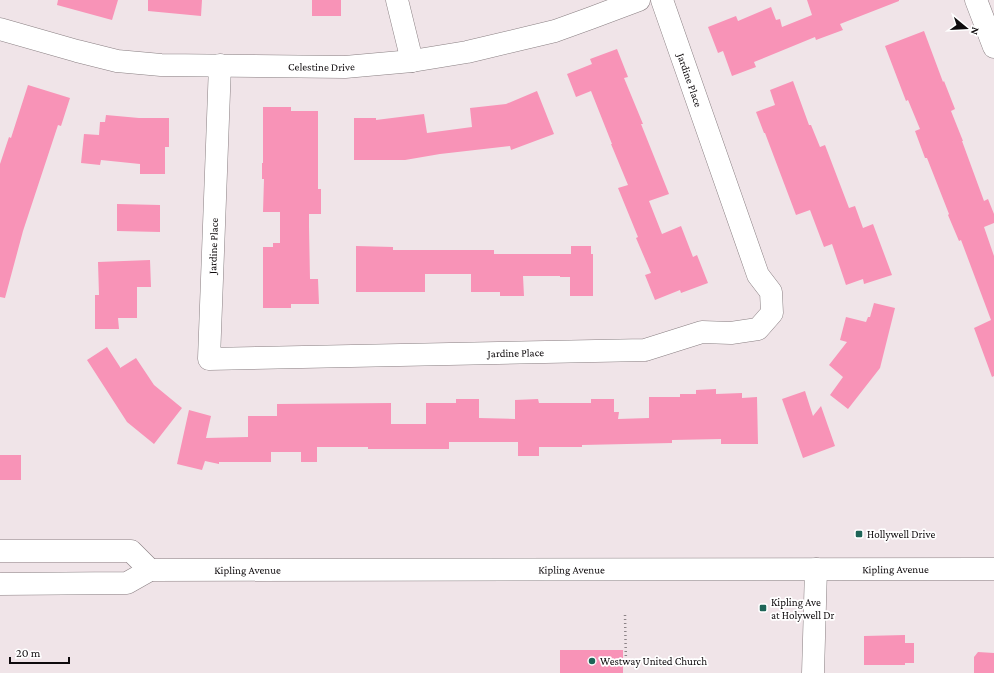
<svg xmlns="http://www.w3.org/2000/svg" width="994" height="673" viewBox="0 0 994 673" font-family="'Crimson Pro',serif">
  <style>
    .building { fill: #f893b7 }
    .lines { fill: none; stroke-linecap: round; stroke-linejoin: round }
    .minor-casing { stroke: #897f82; stroke-width: 23 }
    .major-casing { stroke: #897f82; stroke-width: 23 }
    .path { stroke: #8c8387; stroke-width: 2.5; stroke-dasharray: 1 3; stroke-linecap: butt }
    .minor { stroke: #fff; stroke-width: 22 }
    .major { stroke: #fff; stroke-width: 22 }
    .poi-dot { fill: #1e6457; stroke: #fff; stroke-width: 1.5 }
    .labels { text-anchor: middle; dominant-baseline: central; stroke-width: 3.5; stroke-linejoin: round; paint-order: stroke }
    .street-label { font-size: 11px; fill: #0e0a0c; stroke: #fff }
    .poi-label { font-size: 11px; fill: #0e0a0c; stroke: #fff; text-anchor: start }
  </style>
  <rect width="100%" height="100%" fill="#f0e4e8"/>
  <g class="building">
    <path d="M58 0H118L112 20 57 5Z"/>
    <path d="M148 0H202L201 16 148 11Z"/>
    <rect x="312" y="0" width="29" height="16"/>
    <path d="M807 0H899V1L840 24 843 30 816 40 815 37 754 62 756 67 732 76 723 51 718 53 708 27 736 16 738 21 771 7 776 20 780 19 782 27 812 15Z"/>
    <path d="M924 31 943 82 944 81 955 109 951 111 963 141H962L984 201 988 199 994 214V223L984 227 994 256V376L992 377 974 328 991 320 961 240 959 241 948 215 949 214 927 158H925L915 131 920 129 908 100 906 101 885 46Z"/>
    <path d="M617 49 628 77 624 78 643 124H641L669 194 649 201 662 234 681 226 693 257 697 255 708 283 681 293 680 290 655 300 645 275 651 273 636 238 638 237 618 188 628 185 611 144H612L591 91 576 97 567 74 592 64 590 59Z"/>
    <path d="M793 81 809 125H811L820 147 825 145 849 208 855 206 863 228 873 224 892 275 864 284 863 279 846 285 832 244 824 247 810 210 796 215 765 133H764L756 112 775 105 770 90Z"/>
    <path d="M28 85 70 98 61 126 58 125 23 231 5 298 0 297V164L9 137 11 138Z"/>
    <path d="M537 91 554 134 511 150 510 146 440 154 405 160H354V118H376V120L424 114 427 133 472 127 470 108 506 104Z"/>
    <path d="M263 107H291V111H318V189H321V214H309V227L310 279H318L319 304H291V308H263V247H273V243H280V212H263L264 179H262V163H263Z"/>
    <path d="M106 115 139 118H169V147H165V174H140V164L101 160 100 165 81 163 84 134 99 135 100 122H105Z"/>
    <path d="M117 204 160 205V232L117 231Z"/>
    <path d="M356 246 393 247V250H494V254H571V246H591V254H593V296H570V277H560V276H523L524 296H500V292H471V274H425V292H356Z"/>
    <path d="M150 260 151 287H137V318H118L119 329H95V295H99L98 262Z"/>
    <path d="M874 303 895 308 880 368 848 409 830 395 843 377 829 365 847 342 840 340 846 317 866 322 868 317H870Z"/>
    <path d="M107 347 120 367V368L136 358 154 385 182 408 154 444 127 422 87 360Z"/>
    <path d="M716 389V394L742 393V398L757 397 758 444H721V439L672 440V443L582 445V447H539V456H518V442H449V449H368V447H317V462H301V452H271V462H219V464L205 461 202 470 177 464 189 410 211 416 206 438 248 437V416H277V404L391 403V424H426V403H456V399H479V418L515 419V400L538 399 539 403H591V399H614V412H619L618 419 649 418V397H680V394H696V390Z"/>
    <path d="M805 391 813 416 821 406 835 446 803 458 782 399Z"/>
    <rect x="0" y="455" width="21" height="25"/>
    <path d="M905 635V643H914V663H905V665H864V636Z"/>
    <rect x="560" y="650" width="63" height="23"/>
    <path d="M978 652 994 653V673H974V657Z"/>
  </g>
  <g class="lines">
    <g class="minor-casing">
      <g id="minor">
        <path d="M397 0 412 61"/>
        <path d="M976 0 994 47"/>
        <path id="s1" d="M0 29 77 51 117 61 161 65 345 67 412 61 467 52 555 31 591 18 639 0"/>
        <path id="s2" d="M220 65 209 359 645 350 702 332 731 333 758 329 772 313 771 292 758 275 662 0"/>
        <path d="M813 673 816 569"/>
      </g>
    </g>
    <g class="major-casing">
      <g id="major">
        <path d="M0 551H131L150 570"/>
        <path id="s3" d="M0 584 127 583 150 570 994 569"/>
      </g>
    </g>
    <path class="path" d="M625 615 626 664"/>
    <use href="#minor" class="minor"/>
    <use href="#major" class="major"/>
  </g>
  <g class="poi-dot">
    <rect x="855" y="530" width="8" height="8" rx="2"/>
    <rect x="759" y="604" width="8" height="8" rx="2"/>
    <circle cx="592" cy="661" r="4"/>
  </g>
  <g class="labels">
    <g class="street-label">
      <text stroke="none"><textPath href="#s1" startOffset="326">Celestine Drive</textPath></text>
      <text transform="translate(690 80) rotate(71)">Jardine Place</text>
      <text transform="translate(213 246) rotate(-88)">Jardine Place</text>
      <text stroke="none"><textPath href="#s2" startOffset="601">Jardine Place</textPath></text>
      <text stroke="none"><textPath href="#s3" startOffset="575">Kipling Avenue</textPath></text>
      <text stroke="none"><textPath href="#s3" startOffset="899">Kipling Avenue</textPath></text>
      <text stroke="none"><textPath href="#s3" startOffset="251">Kipling Avenue</textPath></text>
    </g>
    <g class="poi-label">
      <text x="867" y="534">Hollywell Drive</text>
      <text x="771" y="602">Kipling Ave<tspan x="771" dy="13">at Holywell Dr</tspan></text>
      <text x="600" y="661">Westway United Church</text>
    </g>
  </g>
  <g transform="translate(966 28) rotate(108)" stroke="#ffffff" stroke-width="3" paint-order="stroke">
  <path d="M0-3L7 15L0 10L-7 15Z" fill="#0e0a0c"/>
  <text y="-6" font-size="11" font-weight="bold" text-anchor="middle" fill="#0e0a0c">N</text>
  </g>
  <path d="M10 657v6h59v-6" fill="none" stroke="#0e0a0c" stroke-width="2"/>
  <text x="16" y="657" font-size="12" fill="#0e0a0c" stroke="#ffffff" stroke-width="3" paint-order="stroke">20 m</text>
</svg>
